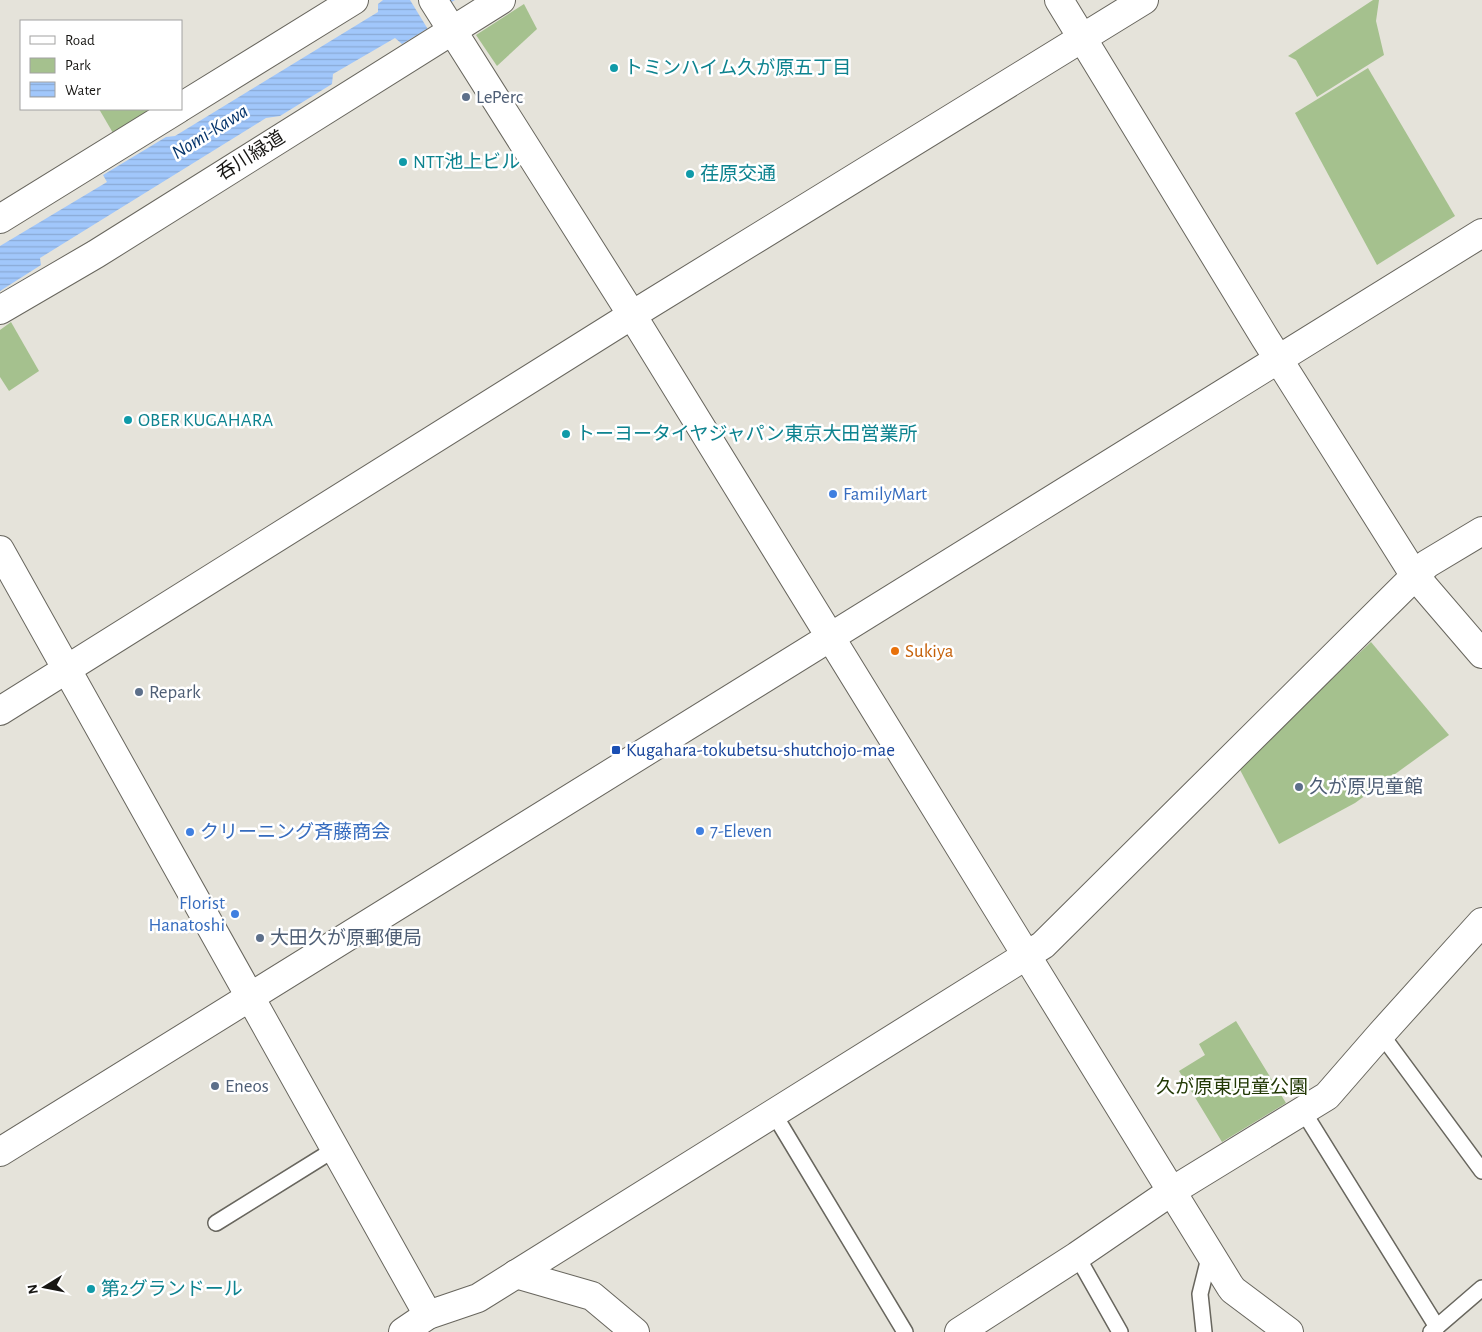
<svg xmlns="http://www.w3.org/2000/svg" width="1482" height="1332" viewBox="0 0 1482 1332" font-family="'Alegreya Sans','Noto Sans JP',sans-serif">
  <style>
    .green { fill: #a5c18e }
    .water { fill: url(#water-rules) }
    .pier { fill: #e5e3da }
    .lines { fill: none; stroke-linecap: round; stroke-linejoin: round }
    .service-casing { stroke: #68665e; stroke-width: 18 }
    .minor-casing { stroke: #68665e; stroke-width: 30 }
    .tertiary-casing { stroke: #68665e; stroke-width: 30 }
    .service { stroke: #fff; stroke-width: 15 }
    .minor { stroke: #fff; stroke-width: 28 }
    .tertiary { stroke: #fff; stroke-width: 28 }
    .culture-dot { fill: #0f9aa8; stroke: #fff; stroke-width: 2 }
    .service-dot { fill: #5c6f8a; stroke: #fff; stroke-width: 2 }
    .shop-dot { fill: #3f7fe0; stroke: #fff; stroke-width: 2 }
    .food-dot { fill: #e8710a; stroke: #fff; stroke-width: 2 }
    .transit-dot { fill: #1a4fb4; stroke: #fff; stroke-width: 2 }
    .labels { text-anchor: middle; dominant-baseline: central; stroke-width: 5; stroke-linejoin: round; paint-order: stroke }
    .culture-label { font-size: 19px; fill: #0d838f; stroke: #fff; text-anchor: start }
    .service-label { font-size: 19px; fill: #4e5e75; stroke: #fff; text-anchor: start }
    .street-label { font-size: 19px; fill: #171613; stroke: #fff }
    .shop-label { font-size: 19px; fill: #366cbe; stroke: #fff; text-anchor: start }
    .food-label { font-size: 19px; fill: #c56008; stroke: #fff; text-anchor: start }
    .transit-label { font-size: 19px; fill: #164399; stroke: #fff; text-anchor: start }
    .park-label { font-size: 19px; fill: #223905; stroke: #fff }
    .water-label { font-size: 20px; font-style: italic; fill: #06356c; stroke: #fff }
  </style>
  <defs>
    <pattern id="water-rules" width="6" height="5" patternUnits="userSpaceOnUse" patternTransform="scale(1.25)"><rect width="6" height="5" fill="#a1c7fb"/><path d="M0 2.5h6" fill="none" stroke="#8aaad6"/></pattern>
  </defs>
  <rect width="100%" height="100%" fill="#e5e3da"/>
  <g class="green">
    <path d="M1373 0H1379L1376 21 1384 55 1317 97 1296 60 1288 56Z"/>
    <path d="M524 4 537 29 497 66 476 35Z"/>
    <path d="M1368 68 1455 216 1377 265 1295 113Z"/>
    <path d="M99 109H151L113 133Z"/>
    <path d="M11 322 39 371 9 391 0 377V330Z"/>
    <path d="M1371 642 1449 735 1355 803 1279 844 1238 766Z"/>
    <path d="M1236 1021 1286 1103 1222 1142 1179 1071 1205 1055 1199 1044Z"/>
  </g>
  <path class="water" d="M383 0H455L448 4 453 13 402 44 395 38 333 74 332 84 280 116 266 118 40 258 41 265 0 291V246L107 182 103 175 166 137 175 136 378 12V4Z"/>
  <path class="pier" d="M410 0H446L455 15 429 31Z"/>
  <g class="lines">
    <g class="service-casing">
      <g id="service">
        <path d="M1381 1034 1482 1171"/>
        <path d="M1303 1111 1437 1327"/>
        <path d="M774 1114 905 1332"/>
        <path d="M216 1223 335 1149"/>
        <path d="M1077 1256 1120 1332"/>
        <path d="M1204 1332 1200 1294 1210 1254"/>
        <path d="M1431 1332 1482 1288"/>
      </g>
    </g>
    <g class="minor-casing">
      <g id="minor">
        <path d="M433 0 632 315 1230 1286 1233 1290 1289 1332"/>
        <path d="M1059 0 1265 338 1415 576 1482 654"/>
        <path d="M181 107 354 0"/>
        <path d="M0 219 178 109"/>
        <path d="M0 310 96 254 501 0"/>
        <path d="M0 711 632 315 1144 0"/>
        <path d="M516 1274 592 1296 635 1332"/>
        <path d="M403 1332 428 1315 478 1298 1043 945 1427 564 1482 531"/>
        <path d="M959 1332 1077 1256 1172 1191 1327 1096 1381 1034 1482 922"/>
      </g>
    </g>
    <g class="tertiary-casing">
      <g id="tertiary">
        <path d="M0 550 428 1315"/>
        <path d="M0 1152 1482 233"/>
      </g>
    </g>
    <use href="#service" class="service"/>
    <use href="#minor" class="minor"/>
    <use href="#tertiary" class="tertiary"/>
  </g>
  <g class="culture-dot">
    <circle cx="614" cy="68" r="5"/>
    <circle cx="403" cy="162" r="5"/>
    <circle cx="690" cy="174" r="5"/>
    <circle cx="128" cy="420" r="5"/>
    <circle cx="566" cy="434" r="5"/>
    <circle cx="91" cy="1289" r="5"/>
  </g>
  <g class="service-dot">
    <circle cx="466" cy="97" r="5"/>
    <circle cx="139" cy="692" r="5"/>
    <circle cx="1299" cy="787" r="5"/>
    <circle cx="260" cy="938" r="5"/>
    <circle cx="215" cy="1086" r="5"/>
  </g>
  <g class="shop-dot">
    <circle cx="833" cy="494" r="5"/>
    <circle cx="700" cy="831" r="5"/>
    <circle cx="190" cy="832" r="5"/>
    <circle cx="235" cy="914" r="5"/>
  </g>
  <circle class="food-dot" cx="895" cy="651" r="5"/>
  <rect class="transit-dot" x="611" y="745" width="10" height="10" rx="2.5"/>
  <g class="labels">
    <g class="culture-label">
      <text x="624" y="68">トミンハイム久が原五丁目</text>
      <text x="413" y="162">NTT池上ビル</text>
      <text x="700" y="174">荏原交通</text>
      <text x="138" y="420">OBER KUGAHARA</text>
      <text x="576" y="434">トーヨータイヤジャパン東京大田営業所</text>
      <text x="101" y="1289">第2グランドール</text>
    </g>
    <g class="service-label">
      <text x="476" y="97">LePerc</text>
      <text x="149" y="692">Repark</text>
      <text x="1309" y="787">久が原児童館</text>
      <text x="270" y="938">大田久が原郵便局</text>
      <text x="225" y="1086">Eneos</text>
    </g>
    <g class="street-label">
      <text transform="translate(251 156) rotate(-32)">呑川緑道</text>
    </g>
    <g class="shop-label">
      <text x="843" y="494">FamilyMart</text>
      <text x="710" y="831">7-Eleven</text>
      <text x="200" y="832">クリーニング斉藤商会</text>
      <text x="225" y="903" text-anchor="end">Florist<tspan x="225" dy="22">Hanatoshi</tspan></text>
    </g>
    <g class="food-label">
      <text x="905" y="651">Sukiya</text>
    </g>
    <g class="transit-label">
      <text x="626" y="750">Kugahara-tokubetsu-shutchojo-mae</text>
    </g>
    <g class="park-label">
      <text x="1232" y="1087">久が原東児童公園</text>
    </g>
    <g class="water-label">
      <text transform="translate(210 132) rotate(-32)">Nomi-Kawa</text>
    </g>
  </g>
  <rect x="20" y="20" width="162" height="90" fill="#ffffff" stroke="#a2a2a1"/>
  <rect x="30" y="36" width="25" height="8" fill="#ffffff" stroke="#a2a2a1"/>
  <text x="65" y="45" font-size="15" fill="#171613">Road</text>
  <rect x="30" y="58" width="25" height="15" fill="#a5c18e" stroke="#a2a2a1"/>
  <text x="65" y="70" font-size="15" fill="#171613">Park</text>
  <rect x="30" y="82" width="25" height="15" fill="url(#water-rules)" stroke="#a2a2a1"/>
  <text x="65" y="95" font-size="15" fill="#171613">Water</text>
  <g transform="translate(45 1287) rotate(260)" stroke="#ffffff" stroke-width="4" paint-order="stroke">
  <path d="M0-4L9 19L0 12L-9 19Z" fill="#171613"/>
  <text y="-8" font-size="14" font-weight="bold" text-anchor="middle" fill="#171613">N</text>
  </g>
</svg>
